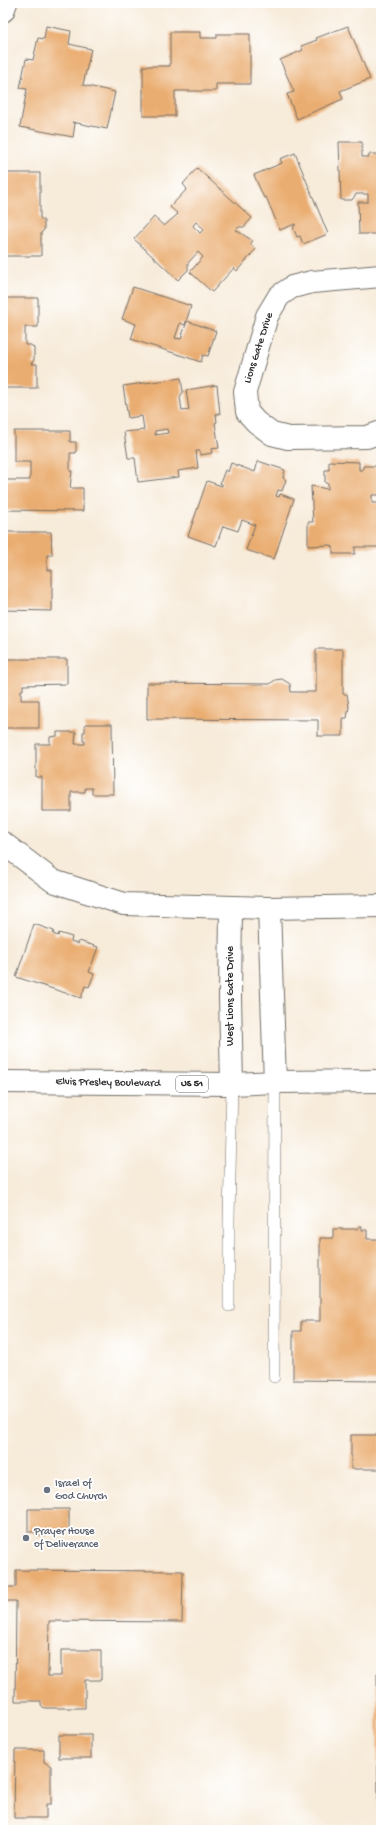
<svg xmlns="http://www.w3.org/2000/svg" width="384" height="1833" viewBox="0 0 384 1833" font-family="'Gochi Hand',sans-serif">
  <style>
    .building { fill: #eaad71; fill-rule: evenodd }
    .lines { fill: none; stroke-linecap: round; stroke-linejoin: round }
    .lane-casing { stroke: #726e68; stroke-width: 12 }
    .street-casing { stroke: #726e68; stroke-width: 24 }
    .primary-casing { stroke: #726e68; stroke-width: 24 }
    .lane { stroke: #fff; stroke-width: 11 }
    .street { stroke: #fff; stroke-width: 22 }
    .primary { stroke: #fff; stroke-width: 22 }
    .worship-dot { fill: #6b7280; stroke: #fff; stroke-width: 1.5 }
    .labels { text-anchor: middle; dominant-baseline: central; stroke-width: 3.5; stroke-linejoin: round; paint-order: stroke }
    .shield { fill: #fff; stroke: #6b6b6b; stroke-width: 1 }
    .shield-label { font-size: 10px; font-weight: bold; fill: #2b2b2b }
    .street-label { font-size: 11px; fill: #2b2b2b; stroke: #fff }
    .worship-label { font-size: 11px; fill: #5b616d; stroke: #fff; text-anchor: start }
  </style>
  <rect width="100%" height="100%" fill="#fff"/>
  <filter id="ink" filterUnits="userSpaceOnUse"><feTurbulence type="fractalNoise" baseFrequency=".025" numOctaves="2"/><feDisplacementMap in="SourceGraphic" scale="8" xChannelSelector="R" yChannelSelector="G"/><feConvolveMatrix kernelMatrix="1 2 1 2 8 2 1 2 1" color-interpolation-filters="sRGB"/></filter>
  <filter id="wash" filterUnits="userSpaceOnUse"><feTurbulence type="fractalNoise" baseFrequency=".012" numOctaves="4" result="noise"/><feDisplacementMap in="SourceGraphic" scale="16" xChannelSelector="R" yChannelSelector="G"/><feGaussianBlur stdDeviation="0.9" result="paint"/><feColorMatrix in="noise" values="0 0 0 0 0 0 0 0 0 0 0 0 0 0 0 0 0 1.4 0 .05"/><feComposite in="paint" operator="in"/></filter>
  <g filter="url(#wash)">
    <rect width="100%" height="100%" fill="#f7ebd9"/>
    <g id="blocks">
      <g class="building">
        <path d="M46 26 71 31 69 44 91 49 83 85 115 92 107 129 72 122 75 124 73 137 20 127 27 89 20 88 26 59 33 60 38 38 44 39Z"/>
        <path d="M348 26 370 79 340 91 343 99 297 119 287 94 294 92 280 60 303 50 301 46 317 40 316 38Z"/>
        <path d="M170 32H200V38H217V34H250V84H216V91H175V116H143V66H170Z"/>
        <path d="M339 142H362V157H369V154H377V157H381V234H359L358 202H368V194H356L352 200H341Z"/>
        <path d="M295 153 328 234 303 244 300 236 297 237 293 227 295 226V224L280 230 266 197 264 198 254 175 282 163 280 159Z"/>
        <path d="M197 168 252 218 244 227H239L236 230 253 241 250 244 256 249 237 271 234 268 212 292 190 272 203 257 198 252 188 263V270L178 280 134 239 154 217 164 226 178 214 170 207 187 189 183 184ZM196 222 204 229 200 233 193 226Z"/>
        <path d="M3 173H40V218L44 221V230L41 233V256H3Z"/>
        <path d="M133 287 191 306 185 325 180 323 175 338 181 339 187 321 216 331 208 356 203 355 201 362 131 339 136 324 122 319Z"/>
        <path d="M3 298H38V327H25V345H31L34 348V360L31 364H37V388H3Z"/>
        <path d="M181 378 183 392 180 397 182 411 189 410 186 390 217 385 220 414H216L217 422 215 423 219 448 211 449 212 453 200 455V451H196L198 468 178 471 179 477 138 482 135 458H128L124 432 144 430 142 416 128 418 123 386ZM167 429 168 433 155 435V431Z"/>
        <path d="M14 431H70V442H76V453H70V471H72L70 488H83V511L3 510V480H30V462H14Z"/>
        <path d="M258 461 285 470 283 478 286 480 282 491 278 490 276 496 279 497 280 494 294 499 274 559 246 550 255 525 242 520 238 531 223 526 216 546 188 536 207 481 222 486V484L220 483 225 470 228 472 231 463 255 472Z"/>
        <path d="M329 461 359 462V470H363V466H381V495H372V503H381V547H355V554H333V547L331 545 308 546V522H313L311 486 328 489V483H325V470H329Z"/>
        <path d="M3 532H51L52 555H47V570H52V611L3 610Z"/>
        <path d="M316 649H343V694H347L349 707 347 718H343V736H318V720L147 719V683L270 684 275 680 282 679 290 684 291 692H316Z"/>
        <path d="M3 659H67V684L23 685V690H21V700H39V728H3Z"/>
        <path d="M85 724H112L113 794H92V788H85V792H71V811H42V777H36V744H50V737L57 736V732H76L75 744H85V741H83V732H85Z"/>
        <path d="M34 924 54 931 53 934 58 936 59 933 72 937 71 941 78 944 79 941 98 947 89 972 94 974 89 987 85 986 81 998 16 977Z"/>
        <path d="M359 1226H362V1230H367V1239H380L381 1381 293 1380V1331H301V1321H320V1238H333V1229H359Z"/>
        <rect x="351" y="1435" width="30" height="34"/>
        <path d="M28 1509H69V1532H46V1535H36V1532H28Z"/>
        <path d="M16 1570 183 1571 182 1622 49 1621 48 1676H61V1650H101V1680H85V1708H45L41 1706V1701H15L16 1601H4V1587H16Z"/>
        <path d="M377 1674H381V1804H378Z"/>
        <rect x="59" y="1735" width="32" height="23"/>
        <path d="M15 1750H44V1762L51 1766V1804H46V1818H14Z"/>
      </g>
    </g>
  </g>
  <g filter="url(#ink)">
    <use href="#blocks" fill-opacity="0" stroke="#726e68" stroke-width="1"/>
    <g class="lines">
      <g class="lane-casing">
        <g id="lane">
          <path d="M229 1306V1219L232 1084"/>
          <path d="M274 1377 275 1082"/>
        </g>
      </g>
      <g class="street-casing">
        <g id="street">
          <path d="M3 11 6 3"/>
          <path d="M381 276 312 282 292 287 279 296 267 316 245 392 247 412 256 422 272 434 288 438 367 437 381 432"/>
          <path d="M3 843 53 881 124 904 269 908 381 906"/>
          <path d="M231 907 230 997 232 1084"/>
          <path d="M269 908 275 1082"/>
        </g>
      </g>
      <g class="primary-casing">
        <path id="primary" d="M3 1082 232 1084 275 1082 381 1081"/>
      </g>
      <use href="#lane" class="lane"/>
      <use href="#street" class="street"/>
      <use href="#primary" class="primary"/>
    </g>
  </g>
  <g class="worship-dot">
    <circle cx="47" cy="1490" r="4"/>
    <circle cx="26" cy="1538" r="4"/>
  </g>
  <g class="labels">
    <rect class="shield" x="176" y="1076" width="32" height="16" rx="3"/>
    <g class="shield-label">
      <text x="192" y="1084">US 51</text>
    </g>
    <g class="street-label">
      <text transform="translate(259 348) rotate(-72)">Lions Gate Drive</text>
      <text transform="translate(231 996) rotate(-90)">West Lions Gate Drive</text>
      <text transform="translate(108 1083) rotate(1)">Elvis Presley Boulevard</text>
    </g>
    <g class="worship-label">
      <text x="55" y="1484">Israel of<tspan x="55" dy="13">God Church</tspan></text>
      <text x="34" y="1532">Prayer House<tspan x="34" dy="13">of Deliverance</tspan></text>
    </g>
  </g>
  <rect width="384" height="1833" fill="none" stroke="#fff" stroke-width="16"/>
</svg>
